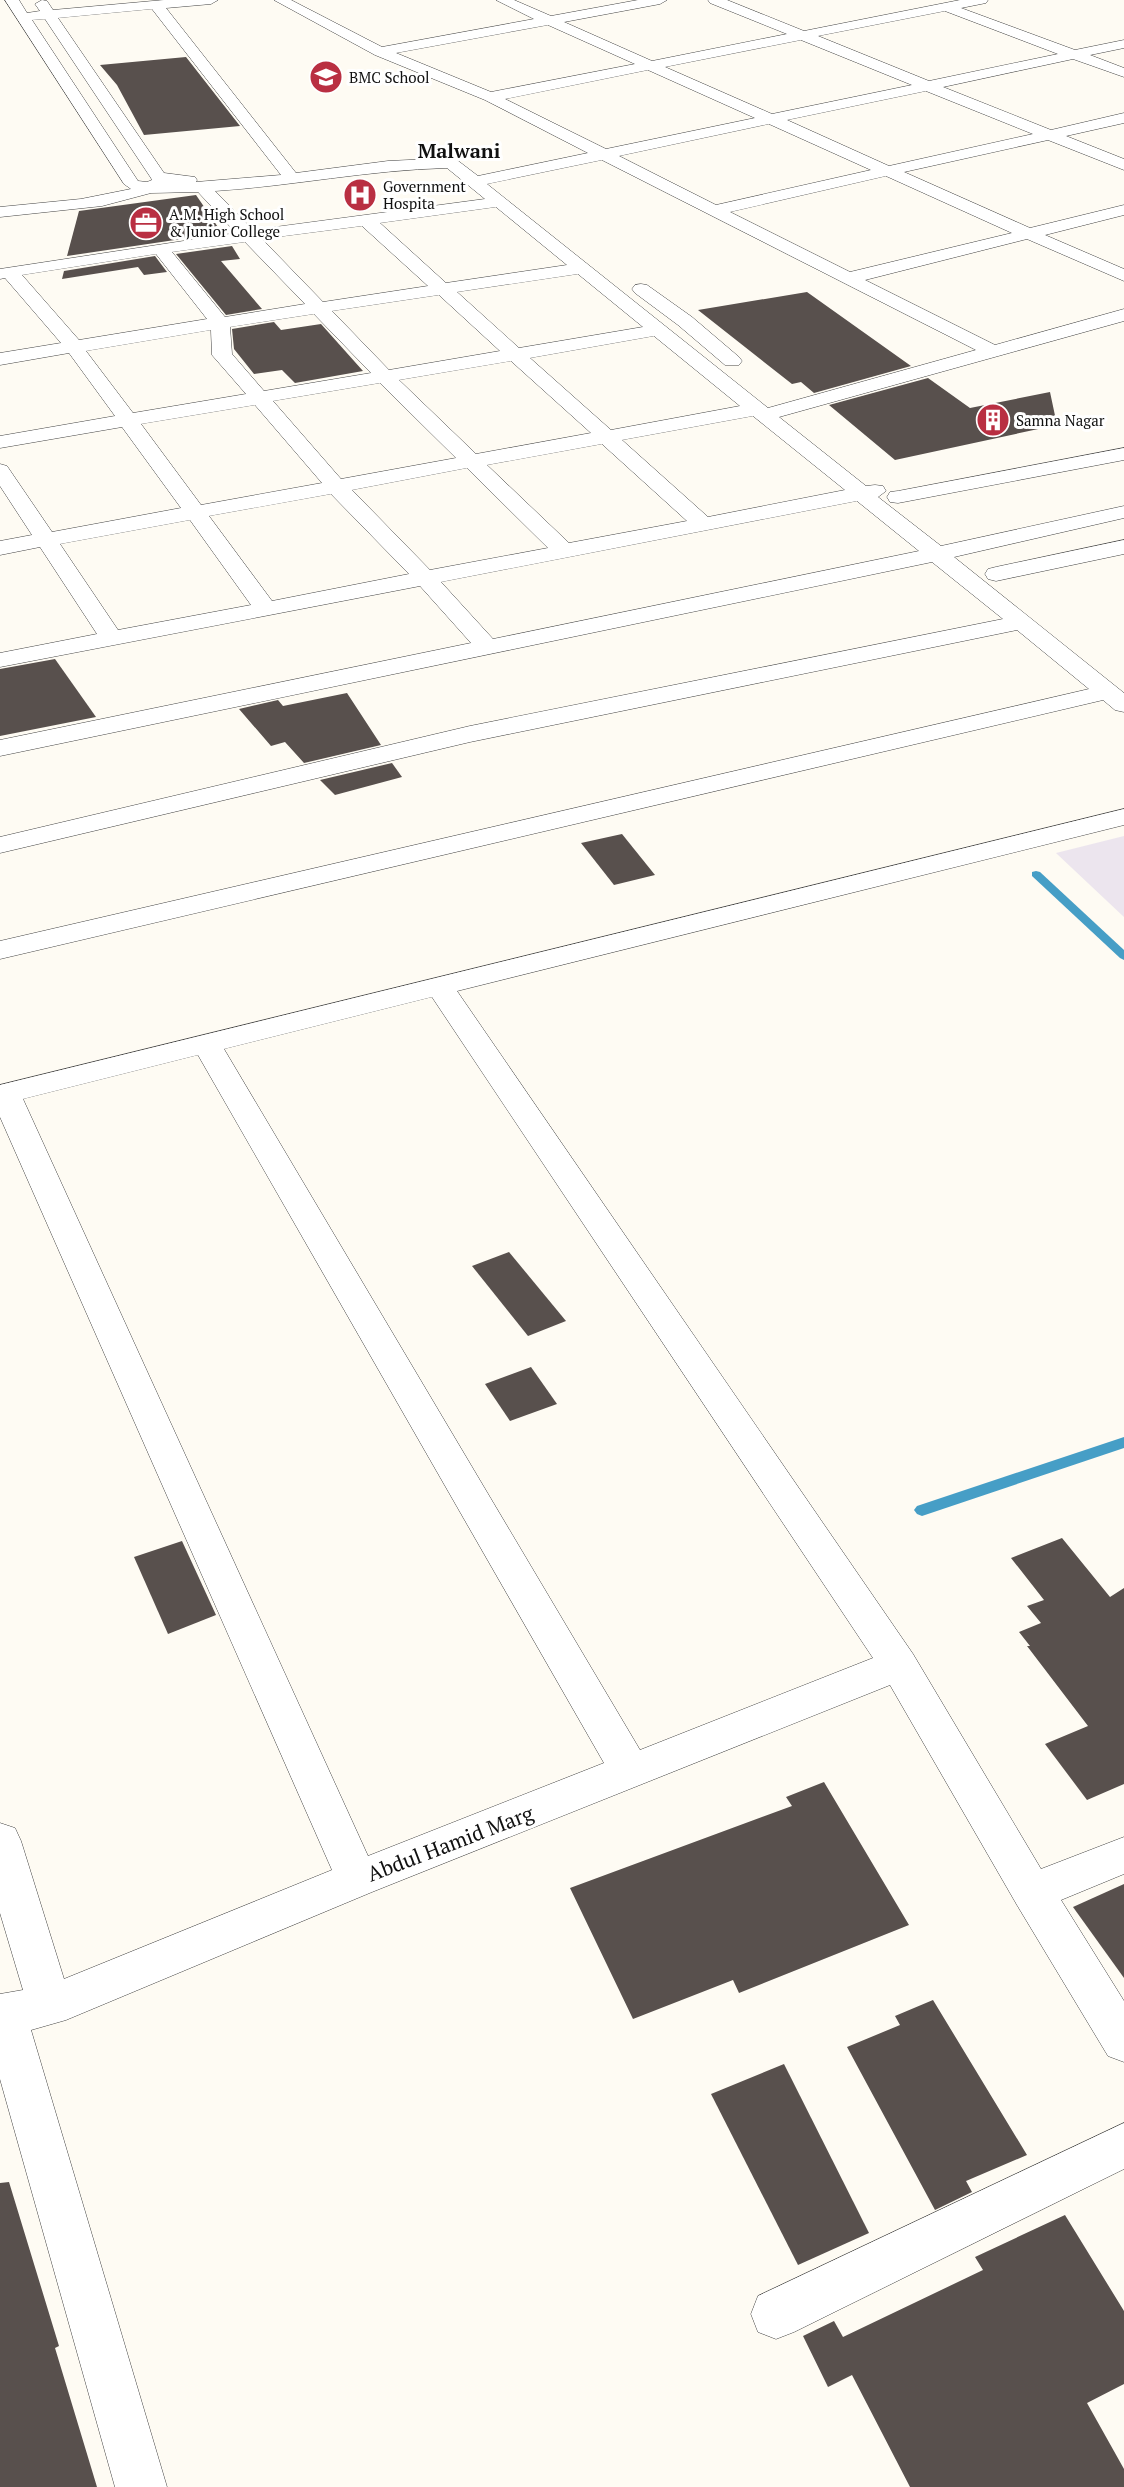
<svg xmlns="http://www.w3.org/2000/svg" width="1124" height="2487" viewBox="0 0 1124 2487" font-family="'PT Serif',serif">
  <style>
    .industrial { fill: #ece5ee }
    .lines { fill: none; stroke-linecap: round; stroke-linejoin: round }
    .stream { fill: #469ec6; fill-rule: evenodd }
    .building { fill: #58504d }
    .minor-casing { stroke: #434343; stroke-width: 1 }
    .minor { fill: #fff; fill-rule: evenodd }
    .labels { text-anchor: middle; dominant-baseline: central; stroke-width: 6; stroke-linejoin: round; paint-order: stroke }
    .far-poi-label { font-size: 15px; fill: #101010; stroke: #fff; text-anchor: start }
    .far-district-label { font-size: 20px; font-weight: bold; fill: #101010; stroke: #fff }
    .near-street-label { font-size: 21px; fill: #101010; stroke: #fff }
  </style>
  <rect width="100%" height="100%" fill="#fefbf3"/>
  <path class="industrial" d="M1124 836V917L1056 853Z"/>
  <g class="lines">
    <g class="stream">
      <path d="M1036 871 1040 872 1124 950V960L1120 958 1032 876V872Z"/>
      <path d="M1124 1437V1448L922 1516 917 1514 914 1510 917 1506Z"/>
    </g>
  </g>
  <g class="building">
    <path d="M186 57 240 126 144 135 117 85 100 65Z"/>
    <path d="M196 195 222 233 67 256 79 211Z"/>
    <path d="M232 246 240 259 221 261 262 309 226 315 176 254Z"/>
    <path d="M155 256 167 272 144 275 138 267 62 279 64 271Z"/>
    <path d="M807 292 911 366 814 393 801 382 792 384 698 310Z"/>
    <path d="M274 322 281 330 321 324 363 371 295 383 282 370 254 374 234 349 232 329Z"/>
    <path d="M928 378 970 408 1050 392 1057 425 895 460 829 405Z"/>
    <path d="M55 659 96 717 0 736V669Z"/>
    <path d="M347 693 381 745 304 763 285 742 271 746 239 709 278 700 283 706Z"/>
    <path d="M392 763 402 777 335 795 320 780Z"/>
    <path d="M622 834 655 875 614 885 581 843Z"/>
    <path d="M509 1252 566 1321 528 1336 472 1266Z"/>
    <path d="M531 1367 557 1404 510 1421 485 1384Z"/>
    <path d="M1062 1538 1110 1597 1124 1588V1784L1087 1800 1045 1744 1088 1726 1027 1646H1030L1019 1632 1041 1623 1027 1606 1044 1600 1011 1558Z"/>
    <path d="M182 1541 216 1615 168 1634 134 1557Z"/>
    <path d="M824 1782 909 1925 739 1993 733 1980 633 2019 570 1888 792 1806 786 1797Z"/>
    <path d="M1124 1884V1978L1073 1907Z"/>
    <path d="M933 2000 1027 2155 966 2181 972 2192 935 2210 847 2047 900 2025 895 2016Z"/>
    <path d="M784 2064 869 2233 798 2265 711 2094Z"/>
    <path d="M9 2182 59 2346 55 2348 97 2487H0V2183Z"/>
    <path d="M1065 2215 1124 2311V2384L1087 2403 1124 2469V2487H910L852 2375 828 2387 803 2336 834 2321 843 2337 983 2270 975 2257Z"/>
  </g>
  <g class="lines">
    <g class="minor-casing">
      <g id="minor">
        <path d="M5 0H19L27 13 40 11 35 4 42 0 47 1 53 10 164 0H218L211 4 166 8 296 173 388 161 451 158 457 160 478 176 588 153 485 100 375 55 274 0H291L382 47 534 19 496 0H514L551 16 638 0H667L660 4 564 22 652 61 787 34 710 3 708 0H727L804 31 960 0H988L986 3 961 8 1075 50 1124 40V48L1090 55 1124 68V77L1073 59 943 87 1051 130 1124 113V123L1066 136 1124 159V170L1048 140 904 172 1030 228 1124 205V215L1045 235 1124 269V281L1027 239 865 280 995 345 1124 309V321L779 417 866 486 875 485 883 486 886 491 878 497 941 546 1124 506V518L954 557 1124 693V712L1115 710 1103 700 0 959V941L1089 689 1017 630 470 742 0 853V837L470 726 1003 619 932 562 0 756V740L471 643 420 586 0 667V653L97 634 40 547 0 555V541L32 535 0 486V464L7 466 52 532 181 508 122 427 0 448V436L115 416 69 353 0 365V353L61 343 5 278 0 279V269L236 233 198 192 151 193 102 206 0 217V207L81 199 131 189 124 184ZM152 9 281 175 196 182 197 180 195 177 164 173 58 18ZM945 11 1058 54 929 81 818 36ZM45 19 151 178 152 180 147 182 138 181 32 20ZM548 25 635 64 491 92 396 53ZM801 40 912 85 772 114 665 67ZM648 70 755 118 606 149 505 99ZM926 91 1033 134 889 166 787 120ZM769 124 871 170 716 205 619 156ZM602 160 976 350 768 408 487 184ZM447 168 485 199 253 230 215 191C293 186 368 170 447 168ZM886 176 1012 233 850 272 730 212ZM496 207 567 265 446 283 380 223ZM362 226 428 286 323 302 262 239ZM245 242 305 304 225 317 172 252ZM156 254 207 319 79 340 22 275ZM578 274 643 327 519 348 457 292ZM439 295 500 351 389 370 332 311ZM314 314 371 373 264 391 232 354 230 327ZM211 330 212 355 246 394 133 413 86 351ZM654 336 740 406 611 430 530 358ZM511 361 591 433 476 454 399 380ZM380 383 456 458 341 479 273 401ZM255 405 322 483 201 505 141 424ZM753 416 845 490 708 517 622 440ZM602 444 687 521 569 543 487 465ZM467 468 548 548 430 570 352 490ZM331 494 409 574 272 601 209 516ZM857 501 919 551 493 639 441 582ZM190 520 251 605 118 630 60 544Z"/>
        <path d="M641 284 647 285 692 317 739 357 742 361 739 365H725L678 325 635 293 632 289 635 285Z"/>
        <path d="M1124 448V460L898 503 890 502 887 497 890 492 898 491Z"/>
        <path d="M1124 540V554L996 581 988 579 985 574 988 569 996 567Z"/>
        <path d="M1124 809V825L457 991 913 1654 1041 1869 1124 1837V1874L1061 1900 1124 2001V2062L1108 2056 1017 1905 890 1685 372 1892 66 2020 31 2030 167 2487H115L0 2079V1994L23 1990 0 1913V1823L15 1828 21 1841 64 1979 332 1870 0 1117V1085ZM432 997 873 1658 640 1750 224 1049ZM198 1055 604 1763 368 1856 23 1099Z"/>
        <path d="M1124 2123V2169L794 2332 776 2339 758 2332 751 2314 758 2296Z"/>
      </g>
    </g>
    <use href="#minor" class="minor"/>
  </g>
  <defs>
    <g id="school-disc" transform="scale(1.725)"><circle r="9.5" fill="#b92f42" stroke="#fff"/><path d="M0-5L7-2L0 1L-7-2ZM-4 1L0 2.5L4 1V4Q0 6-4 4Z" fill="#fff"/></g>
    <g id="hospital-disc" transform="scale(1.725)"><circle r="9.5" fill="#b92f42" stroke="#fff"/><path d="M-5-5h3v3.5h4V-5h3V5h-3V1.5h-4V5h-3Z" fill="#fff"/></g>
    <g id="office-disc" transform="scale(1.725)"><circle r="9.5" fill="#b92f42" stroke="#fff"/><path d="M-6-3h4V-5.5h4V-3h4V5H-6ZM-1-4.5V-3h2v-1.5ZM-6 0V1H6V0Z" fill="#fff"/></g>
    <g id="building-disc" transform="scale(1.725)"><circle r="9.5" fill="#b92f42" stroke="#fff"/><path d="M-4-6H4V6H1V3H-1V6H-4ZM-2.5-4.3h1.7v1.8h-1.7ZM.8-4.3h1.7v1.8H.8ZM-2.5-1h1.7V.8h-1.7ZM.8-1h1.7V.8H.8Z" fill="#fff"/></g>
  </defs>
  <g fill-rule="evenodd">
    <use href="#school-disc" x="326" y="77"/>
    <use href="#hospital-disc" x="360" y="195"/>
    <use href="#office-disc" x="146" y="223"/>
    <use href="#building-disc" x="993" y="420"/>
  </g>
  <g class="labels">
    <g class="far-poi-label">
      <text x="349" y="77">BMC School</text>
      <text x="383" y="186">Government<tspan x="383" dy="17">Hospita</tspan></text>
      <text x="169" y="214">A.M. High School<tspan x="169" dy="17">&amp; Junior College</tspan></text>
      <text x="1016" y="420">Samna Nagar</text>
    </g>
    <g class="far-district-label">
      <text x="459" y="150">Malwani</text>
    </g>
    <g class="near-street-label">
      <text transform="translate(450 1843) rotate(-21)">Abdul Hamid Marg</text>
    </g>
  </g>
</svg>
